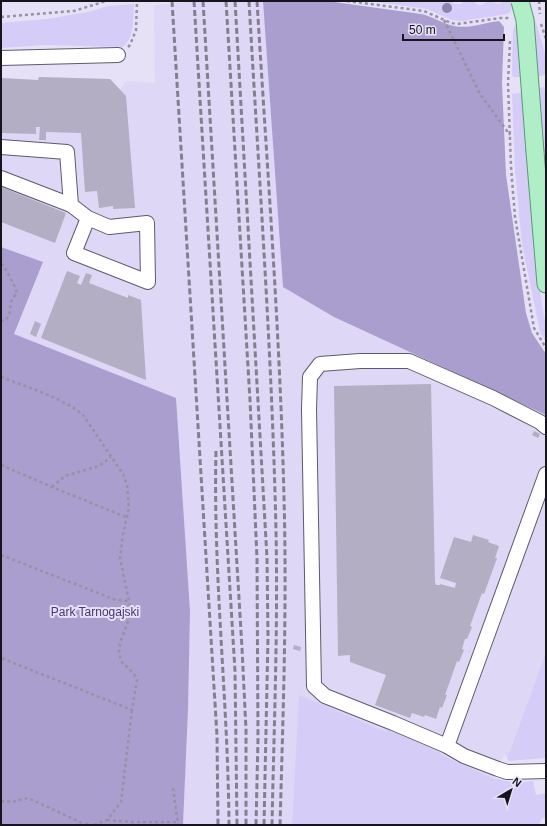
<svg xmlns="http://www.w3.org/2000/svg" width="547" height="826" viewBox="0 0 547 826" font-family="Arial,sans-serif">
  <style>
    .built { fill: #ded7f5 }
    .green { fill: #d6ccf8 }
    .forest { fill: #aa9ecf }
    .building { fill: #b3aec4 }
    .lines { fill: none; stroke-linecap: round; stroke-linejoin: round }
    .minor-casing { stroke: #5e5a6d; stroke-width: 16 }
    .major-casing { stroke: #579b72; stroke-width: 19 }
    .path { stroke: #9692a3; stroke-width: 2.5; stroke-dasharray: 3 3; stroke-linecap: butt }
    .minor { stroke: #fff; stroke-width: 14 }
    .major { stroke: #afeec7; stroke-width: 17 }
    .rail { stroke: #837f8f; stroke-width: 3; stroke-dasharray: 6 3; stroke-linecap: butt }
    .major-bridge-casing { stroke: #579b72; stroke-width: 19; stroke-linecap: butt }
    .major-bridge { stroke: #afeec7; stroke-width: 17 }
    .tree { fill: #8f82ae }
    .labels { text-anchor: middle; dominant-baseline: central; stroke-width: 4; stroke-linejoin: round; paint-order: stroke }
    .park-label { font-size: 12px; fill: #483572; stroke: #e6e1f7 }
  </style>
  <rect width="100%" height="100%" fill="#e6e1f7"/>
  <path class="built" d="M200 1H263L283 287 334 317 546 415V652L510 751 507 756 504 755 493 778 443 756 439 752 391 731H381L299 696 292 825H183L188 710 190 611 176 398 14 334 43 263 1 247V78L38 80 39 77 110 79 120 90 126 81 155 83 154 5Z"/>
  <g class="green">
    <path d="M370 1H450L455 4H461L465 1H474L476 4 481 5C489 1 490 1 498 4L504 1H510L512 6 510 12 507 14 461 21 452 20 427 9Z"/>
    <path d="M134 4C133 18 135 37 123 47L46 45 1 48V23L47 19 88 12 108 6Z"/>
    <path d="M533 13 546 56V73L542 76H538Z"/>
    <path d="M516 23H519L523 77H514L512 75 513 30Z"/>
    <path d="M544 87 546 96V186L539 90 540 88Z"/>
    <path d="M523 92 541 298 546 329V342L540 332 522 244 515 170 512 94Z"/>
    <path d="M546 652V758L508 761 507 756 510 751Z"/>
    <path d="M299 695 381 730 391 731 439 752 443 756 493 778 515 783 533 781 536 795 546 793V816L541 820 539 825H292Z"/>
  </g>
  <g class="forest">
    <path d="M263 1H327L421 14C432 16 443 24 454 26 468 29 484 23 499 21L504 27 502 83 506 175 526 313 532 333 546 354V415L334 317 283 287Z"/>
    <path d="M1 247 43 262 14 334 176 398 190 611 188 710 183 825H1Z"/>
  </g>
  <g class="building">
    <path d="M39 77 110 79 126 96 135 208 113 209V206L99 208 97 191 85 192 81 133 46 132V140H39L40 127H36V134L1 133V78L38 80Z"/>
    <path d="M1 187 66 213 55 243 1 222Z"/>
    <path d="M67 271 80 276 77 283 81 285 86 273 92 275 89 283 128 298V295L141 300 146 380 41 338Z"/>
    <path d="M35 321 41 324 36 337 30 334Z"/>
    <path d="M431 384 435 582 436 585H440V584L455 588 456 583 440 578 454 537 471 542 473 535 489 540 488 542 499 546 495 558H497L484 594 482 593 470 626 472 627 467 639H465L462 649 464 650 459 662 457 661 445 695H447L442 708 440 707 436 719 425 715 424 717 412 713 410 718 375 705 386 675 350 662V655L338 656 334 386Z"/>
    <path d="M534 431 540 434 538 438 532 435Z"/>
    <path d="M294 645 301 647 300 651 293 649Z"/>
  </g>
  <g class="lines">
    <g class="minor-casing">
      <g id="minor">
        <path d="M1 58 118 55"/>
        <path d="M1 147 67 152 71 205 88 218 109 227 147 223 148 282 74 253 88 218"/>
        <path d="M1 178 71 205"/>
        <path d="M546 427 540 422 493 398 409 361H360L320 364 310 377 309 409 314 686 325 696 393 723 447 746 464 756 498 769 507 772 546 771"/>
        <path d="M447 746 546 474"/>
      </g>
    </g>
    <g class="major-casing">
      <path id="major" d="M535 152 546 284"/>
    </g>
    <g class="path">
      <path d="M347 1 424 11 451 23 457 24 501 18H509"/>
      <path d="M539 1 540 14"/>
      <path d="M1 17 74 11 106 1"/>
      <path d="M444 20 480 94 510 135"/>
      <path d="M541 24 546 39"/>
      <path d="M510 41 508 83 511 167 515 217 534 328 546 348"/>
      <path d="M128 47 130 45 136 30 137 1"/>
      <path d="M1 264 4 266 16 289 17 294C14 296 12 299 11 302 9 310 12 319 1 321"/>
      <path d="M1 377C24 386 66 399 83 415L123 474 127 485 129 508 123 534 120 558 130 606 129 619 120 643 119 651 121 661 134 674 137 680 132 710 1 658"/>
      <path d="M1 465 52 487 126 517"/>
      <path d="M52 487 65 476 99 466 111 457"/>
      <path d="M1 555 116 600 129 601"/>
      <path d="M173 788 178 825"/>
      <path d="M1 801 12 802 28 798 82 823 91 825"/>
      <path d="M107 820 133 822H177"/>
      <path d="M94 825 107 820 121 802 132 710"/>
    </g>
    <use href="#minor" class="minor"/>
    <use href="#major" class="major"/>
    <g class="rail">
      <path d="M172 1 217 736 218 825"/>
      <path d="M194 1 235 671 237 825"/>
      <path d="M203 1 242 648 246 730V825"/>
      <path d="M226 1 250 400 257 559 258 739 256 825"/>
      <path d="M235 1 267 558 268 637 264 825"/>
      <path d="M249 1C259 177 272 354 276 531 278 629 274 727 272 825"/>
      <path d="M257 1C267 166 280 332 284 498 287 607 283 716 280 825"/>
      <path d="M216 451C213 576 228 700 229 825"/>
    </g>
    <g class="major-bridge-casing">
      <path id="major-bridge" d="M520 1 525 20 535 152"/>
    </g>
    <use href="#major-bridge" class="major-bridge"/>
  </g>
  <circle class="tree" cx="447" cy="8" r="5"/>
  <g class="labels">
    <g class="park-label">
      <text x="95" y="612">Park Tarnogajski</text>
    </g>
  </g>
  <rect width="547" height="826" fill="none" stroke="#16141c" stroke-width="4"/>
  <g transform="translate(511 790) rotate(38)" stroke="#e6e1f7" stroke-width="3" paint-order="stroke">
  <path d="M0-3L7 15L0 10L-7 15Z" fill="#16141c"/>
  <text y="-6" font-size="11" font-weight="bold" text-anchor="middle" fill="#16141c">N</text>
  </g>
  <path d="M403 34v6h101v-6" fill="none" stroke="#16141c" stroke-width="2"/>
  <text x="409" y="34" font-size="12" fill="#16141c" stroke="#e6e1f7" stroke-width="3" paint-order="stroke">50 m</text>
</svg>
